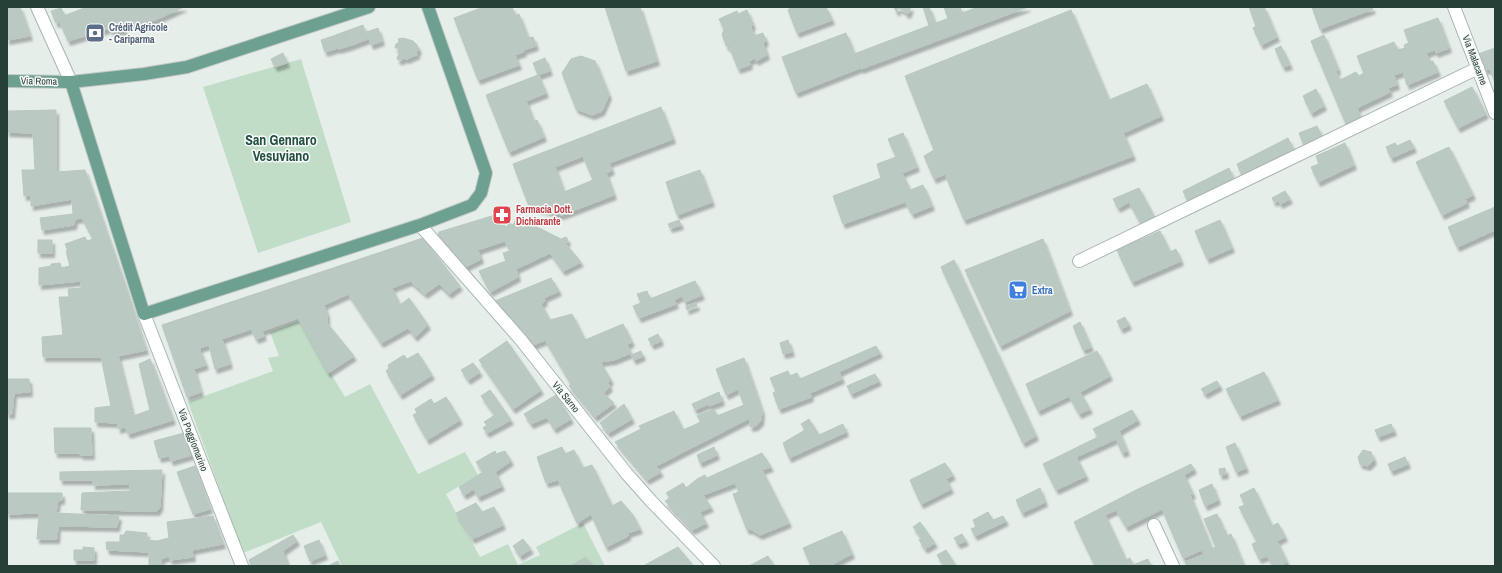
<svg xmlns="http://www.w3.org/2000/svg" width="1502" height="573" viewBox="0 0 1502 573" font-family="'Archivo Narrow',sans-serif">
  <style>
    .green { fill: #c1ddc7 }
    .building { fill: #bbc9c3; stroke: #b9c7c0; fill-rule: evenodd; filter: url(#shadow) }
    .lines { fill: none; stroke-linecap: round; stroke-linejoin: round }
    .minor-casing { stroke: #a9b6b1; stroke-width: 14 }
    .major-casing { stroke: #c2c9c7; stroke-width: 14 }
    .minor { stroke: #fff; stroke-width: 12 }
    .major { stroke: #6ea091; stroke-width: 12 }
    .labels { text-anchor: middle; dominant-baseline: central; stroke-width: 3; stroke-linejoin: round; paint-order: stroke }
    .service-label { font-size: 10px; font-weight: bold; fill: #4e5e75; stroke: #f7faf8; text-anchor: start }
    .street-label { font-size: 10px; fill: #263f37; stroke: #f7faf8 }
    .health-label { font-size: 10px; font-weight: bold; fill: #be3a42; stroke: #f7faf8; text-anchor: start }
    .shop-label { font-size: 10px; font-weight: bold; fill: #366cbe; stroke: #f7faf8; text-anchor: start }
    .district-label { font-size: 14px; font-weight: bold; fill: #235043; stroke: #f7faf8 }
  </style>
  <defs>
    <filter id="shadow"><feDropShadow dx="2.5" dy="4.5" stdDeviation="1" flood-color="#0004"/></filter>
  </defs>
  <rect width="100%" height="100%" fill="#e6eeea"/>
  <g class="green">
    <path d="M301 59 351 222 258 253 203 87Z"/>
    <path d="M299 321 345 397 370 384 418 474 465 452 478 475 446 494 480 557 508 544 518 565 540 555 536 547 583 523 605 566H342L321 522 243 553 188 402 273 371 268 358 279 356 270 332Z"/>
  </g>
  <g class="building">
    <path d="M7 7H20L30 36 7 40Z"/>
    <path d="M87 7H184L155 20 126 26 125 30 112 32 110 28 68 41 58 18Z"/>
    <path d="M484 7H512L515 16 519 14 528 38 533 37 536 46 523 50 524 52 515 55 519 65 478 80 454 18Z"/>
    <path d="M605 7H640L657 61 626 71Z"/>
    <path d="M789 7H826L832 20 797 33 788 10 790 9Z"/>
    <path d="M894 7H911L908 14 905 13V11L898 8 897 12 896 11Z"/>
    <path d="M923 7H929L935 23 929 25Z"/>
    <path d="M944 7H960L962 13 948 18Z"/>
    <path d="M978 7H1028L861 69 854 54Z"/>
    <path d="M1249 7H1264L1277 37 1261 45 1253 28 1256 26Z"/>
    <path d="M1312 7H1372L1373 9 1320 29Z"/>
    <path d="M61 8 67 20 56 23 51 11Z"/>
    <path d="M747 10 753 25 751 27 754 36 763 33 766 41 763 43 767 55 756 61 755 58 749 61 750 65 738 69 729 46 727 47 722 35 724 29 719 19 737 11 738 14Z"/>
    <path d="M1071 10 1109 100 1147 84 1161 116 1123 133 1133 156 964 220 945 174 934 179 924 156 934 150 905 76Z"/>
    <path d="M1438 18 1449 48 1436 53 1435 50 1426 53 1430 62 1433 61 1438 72 1407 85 1403 72 1394 75 1397 85 1388 88 1390 92 1357 108 1361 118 1346 124 1311 41 1324 35 1338 69 1336 72 1340 80 1356 72 1359 76 1364 73 1357 56 1394 42 1398 50 1405 48 1404 45 1409 43 1404 30Z"/>
    <path d="M363 25 368 39 349 46 344 32Z"/>
    <path d="M378 28 382 41 371 45 367 32Z"/>
    <path d="M344 32 349 46 338 49 333 36Z"/>
    <path d="M846 33 860 68 796 93 782 57Z"/>
    <path d="M333 36 338 48 325 52 321 40Z"/>
    <path d="M403 38 413 41 417 45 419 50 416 52 418 54 407 59 403 58 402 60H398L397 58 399 54 398 48H395L396 44 399 42 398 39Z"/>
    <path d="M1281 46 1290 65 1283 67 1275 49Z"/>
    <path d="M1495 48V80H1494L1490 69 1485 70 1478 54Z"/>
    <path d="M283 53 287 63 275 67 271 59Z"/>
    <path d="M581 56 595 61 609 95 602 111 592 115 576 109 562 73 571 59Z"/>
    <path d="M545 58 550 71 538 75 533 63Z"/>
    <path d="M538 75 546 93 526 101 534 122 537 120 544 137 509 152 486 95Z"/>
    <path d="M1472 87 1486 114 1458 128 1444 101Z"/>
    <path d="M1316 89 1324 106 1311 113 1303 96Z"/>
    <path d="M661 107 673 139 609 163 612 170 606 173 614 195 562 215 529 206 513 164ZM583 156 593 180 564 192 555 167Z"/>
    <path d="M56 110V172L85 170 124 283 146 350 118 356 133 416 150 410 139 364 150 359 173 420 128 434 125 427 118 429V423L95 422V408L111 406 101 357H43L42 337 63 335 59 297H69L68 289 81 288V281L39 285V268L51 266V264L60 263 61 268 70 266 66 251H68L65 244 85 237 87 241 93 239 82 218 75 219 74 225 42 230 40 218 73 214 72 199 31 206V195L24 196 22 170H35L33 133 7 132V111Z"/>
    <path d="M1317 126 1323 139 1305 148 1299 133Z"/>
    <path d="M903 133 917 167 902 173 910 190 923 185 932 206 912 214 905 202 843 224 833 196 881 178 877 164 896 157 888 139Z"/>
    <path d="M1288 138 1295 153 1243 178 1237 164Z"/>
    <path d="M1410 140 1414 148 1391 158 1386 147 1395 143 1397 146Z"/>
    <path d="M1345 143 1354 165 1318 182 1311 167 1319 164 1316 156Z"/>
    <path d="M1449 147 1473 195 1465 199 1467 203 1442 215 1416 162Z"/>
    <path d="M1229 168 1235 182 1189 204 1183 191Z"/>
    <path d="M700 170 712 202 677 215 666 182Z"/>
    <path d="M1139 188 1156 220 1142 226 1129 202 1118 208 1113 199Z"/>
    <path d="M1285 191 1290 199 1280 204 1278 200 1274 202 1272 198Z"/>
    <path d="M1495 207V230L1457 247 1448 227Z"/>
    <path d="M495 215 500 226 504 225 507 227 509 223 513 225 516 219H519L522 222 525 221 561 239 566 237 568 240 566 244 581 262 563 271 550 253 516 269 518 277 490 292 479 271 506 261 503 253 510 251 505 241 478 250 481 259 465 267 438 235 439 232Z"/>
    <path d="M679 220 681 225 670 228 668 224Z"/>
    <path d="M1220 220 1232 248 1207 259 1195 231Z"/>
    <path d="M1160 231 1170 252 1176 249 1181 261 1132 282 1117 250Z"/>
    <path d="M423 238 460 286 449 294 439 284 425 294 410 281 392 288 400 305 409 298 428 325 415 337 408 328 381 343 348 294 324 305 327 314V323L354 356 328 373 298 318 262 331 264 336 256 339 251 329 222 339 230 364 215 369 209 345 199 348 206 365 194 369 201 392 187 397 162 325Z"/>
    <path d="M1043 239 1070 311 1000 346 965 270Z"/>
    <rect x="38" y="240" width="14" height="13"/>
    <path d="M954 260 1036 436 1023 443 941 267Z"/>
    <path d="M551 278 559 291 544 298 545 301 541 304 550 320 572 314 585 340 623 324 632 342 627 345 631 353 614 360 600 362 611 380 608 383 610 387 603 393 614 403 595 417 569 386 571 384 545 340 531 346 495 301Z"/>
    <path d="M695 281 702 295 685 302 682 296 674 300 676 304 639 318 633 306 641 303 637 294 647 291 650 299Z"/>
    <path d="M696 303 697 306 687 310 686 306Z"/>
    <path d="M1125 317 1129 325 1121 329 1117 321Z"/>
    <path d="M1080 322 1091 347 1083 350 1073 326Z"/>
    <path d="M658 334 661 341 652 345 648 339Z"/>
    <path d="M788 340 792 352 783 354 780 343Z"/>
    <path d="M507 341 541 390 513 409 479 360Z"/>
    <path d="M876 346 880 353 839 372 842 379 810 393 811 397 779 409 773 393 776 391 770 378 788 371 790 376 797 373 800 379Z"/>
    <path d="M641 351 643 356 634 360 631 355Z"/>
    <path d="M1097 351 1110 376 1080 392 1090 409 1079 414 1069 396 1038 411 1026 384Z"/>
    <path d="M418 353 432 375 400 395 386 371 389 368 388 365 404 355 407 359Z"/>
    <path d="M744 358 762 411 761 421 756 426 750 427V418L656 466 661 472 647 480 615 442 641 429 639 426 674 411 683 430 701 422 697 416 714 409 717 416 744 405 738 389 726 395 716 369Z"/>
    <path d="M473 363 480 372 468 380 461 370Z"/>
    <path d="M1264 372 1278 400 1240 416 1226 389Z"/>
    <path d="M875 374 879 381 851 394 847 386Z"/>
    <path d="M7 379H29L30 392 14 393 12 414H7Z"/>
    <path d="M1217 381 1220 386 1205 394 1201 389Z"/>
    <path d="M490 390 511 420 487 433 483 428 487 425 484 422 495 415 481 396Z"/>
    <path d="M719 392 722 401 709 406 708 404 695 410 692 404Z"/>
    <path d="M556 395 571 419 554 429 547 417 531 424 524 414Z"/>
    <path d="M446 397 460 420 427 440 413 415 417 413 415 409 431 399 434 404Z"/>
    <path d="M624 404 632 419 608 433 600 423Z"/>
    <path d="M1132 410 1138 420 1119 431 1127 451 1122 453 1116 439 1076 457 1086 476 1056 490 1043 464 1098 437 1093 429Z"/>
    <path d="M809 419 819 435 843 424 846 432 789 458 783 443 805 430 801 424Z"/>
    <path d="M1391 424 1394 431 1378 437 1375 430Z"/>
    <path d="M54 428H91L92 455H80L81 453H55Z"/>
    <path d="M184 433 192 455 171 461 169 456 159 458 154 441Z"/>
    <path d="M1235 443 1246 468 1236 472 1226 447Z"/>
    <path d="M562 447 565 454 574 450 583 468 592 465 612 506 621 501 633 515 640 529 628 533V536L606 547 591 514 577 523 558 480 546 483 537 457Z"/>
    <path d="M714 447 717 455 700 463 697 455Z"/>
    <path d="M1363 450 1371 452 1374 460 1368 466 1360 464 1358 457Z"/>
    <path d="M495 451 496 454 505 451 511 461 495 472 502 486 478 497 474 489 464 495 459 487 483 472 476 462Z"/>
    <path d="M762 453 771 467 762 470 789 523 760 535 750 529 747 530 733 494 739 492 735 483 703 495 711 507 700 512 706 523 692 530 665 501 670 498 666 493 683 483 686 488 697 479 705 475 707 478Z"/>
    <path d="M1405 457 1408 464 1391 471 1388 464Z"/>
    <path d="M945 463 953 475 946 479 951 489 921 504 910 480Z"/>
    <path d="M1191 464 1194 469 1184 475 1181 469Z"/>
    <path d="M195 466 210 509 193 514 177 472Z"/>
    <path d="M1225 468 1226 474 1220 475 1219 469Z"/>
    <path d="M1181 469 1193 494 1190 495 1212 549 1216 547 1204 519 1217 514 1227 536 1231 534 1244 566H1187L1185 562 1204 555 1202 550 1183 558 1162 509 1126 527 1116 510 1105 515 1126 560 1130 558 1133 565 1148 559 1151 566H1095L1074 522 1136 490Z"/>
    <path d="M162 470 160 507 157 511 81 510 82 493 130 491V484L93 485V480H60V472Z"/>
    <path d="M1212 484 1218 500 1205 506 1199 490Z"/>
    <path d="M1040 488 1045 502 1022 513 1016 500Z"/>
    <path d="M1254 488 1272 526 1278 523 1285 537 1277 541 1287 562 1280 566H1273L1267 556 1259 559 1252 544 1257 542 1239 507 1245 505 1240 495Z"/>
    <path d="M7 493H62V500H58L56 513 119 516 117 527 58 526 57 539H37L39 513 7 514Z"/>
    <path d="M476 503 482 512 494 507 503 525 472 539 456 513Z"/>
    <path d="M988 512 993 520 1003 516 1006 521 975 536 971 529 976 527 973 520Z"/>
    <path d="M213 516 223 544 192 550 193 557 170 560 169 556 161 559 162 566H149V552L107 550 106 542H120V535H124L126 531 147 533V540L157 541 169 538 167 522Z"/>
    <path d="M920 522 935 543 925 549 919 540 922 538 913 527Z"/>
    <path d="M842 531 852 554 829 566H811L803 548Z"/>
    <path d="M962 534 966 541 958 544 954 538Z"/>
    <path d="M293 535 297 541 283 551 288 566H251L249 560Z"/>
    <path d="M523 539 531 549 520 556 513 546Z"/>
    <path d="M319 540 325 555 310 561 304 546Z"/>
    <path d="M83 547 94 548V560H74V550H83Z"/>
    <path d="M678 547 692 564 689 566H643Z"/>
    <path d="M946 550 956 566H944L937 555Z"/>
    <path d="M768 556 774 566H749Z"/>
    <path d="M586 557 592 566H570Z"/>
    <path d="M338 561 340 566H328Z"/>
  </g>
  <g class="lines">
    <g class="minor-casing">
      <g id="minor">
        <path d="M37 7 71 82"/>
        <path d="M1454 7 1495 113"/>
        <path d="M420 225 521 340 627 474 651 501 714 566"/>
        <path d="M1079 261 1478 68"/>
        <path d="M144 314 242 566"/>
        <path d="M1154 525 1173 566"/>
      </g>
    </g>
    <g class="major-casing">
      <g id="major">
        <path d="M7 81 71 82 144 74 187 67 369 7"/>
        <path d="M71 82 144 314 420 225 472 205 481 193 486 173 428 7"/>
      </g>
    </g>
    <use href="#minor" class="minor"/>
    <use href="#major" class="major"/>
  </g>
  <defs>
    <g id="bank-square" transform="scale(1)"><rect x="-9" y="-9" width="18" height="18" rx="4" fill="#5c6f8a" stroke="#f7faf8"/><path d="M-6-4H6V4H-6ZM0-2.3a2.3 2.3 0 1 0 0 4.6a2.3 2.3 0 1 0 0-4.6Z" fill="#fff"/></g>
    <g id="pharmacy-square" transform="scale(1)"><rect x="-9" y="-9" width="18" height="18" rx="4" fill="#e0444e" stroke="#f7faf8"/><path d="M-2-6h4v4h4v4h-4v4h-4v-4h-4v-4h4Z" fill="#fff"/></g>
    <g id="supermarket-square" transform="scale(1)"><rect x="-9" y="-9" width="18" height="18" rx="4" fill="#3f7fe0" stroke="#f7faf8"/><path d="M-6-5.5h2.5l.6 2H6L4.5 2H-2.5L-4.4-4H-6ZM-1.5 3.2a1.3 1.3 0 1 0 .1 0ZM3 3.2a1.3 1.3 0 1 0 .1 0Z" fill="#fff"/></g>
  </defs>
  <g fill-rule="evenodd">
    <use href="#bank-square" x="95" y="33"/>
    <use href="#pharmacy-square" x="502" y="215"/>
    <use href="#supermarket-square" x="1018" y="290"/>
  </g>
  <g class="labels">
    <g class="service-label">
      <text x="109" y="27">Crédit Agricole<tspan x="109" dy="12">- Cariparma</tspan></text>
    </g>
    <g class="street-label">
      <text transform="translate(1475 60) rotate(69)">Via Malacarne</text>
      <text transform="translate(39 81) rotate(1)">Via Roma</text>
      <text transform="translate(566 397) rotate(51)">Via Sarno</text>
      <text transform="translate(193 440) rotate(69)">Via Poggiomarino</text>
    </g>
    <g class="health-label">
      <text x="516" y="209">Farmacia Dott.<tspan x="516" dy="12">Dichiarante</tspan></text>
    </g>
    <g class="shop-label">
      <text x="1032" y="290">Extra</text>
    </g>
    <g class="district-label">
      <text x="281" y="140">San Gennaro<tspan x="281" dy="16">Vesuviano</tspan></text>
    </g>
  </g>
  <rect width="1502" height="573" fill="none" stroke="#263f37" stroke-width="16"/>
</svg>
